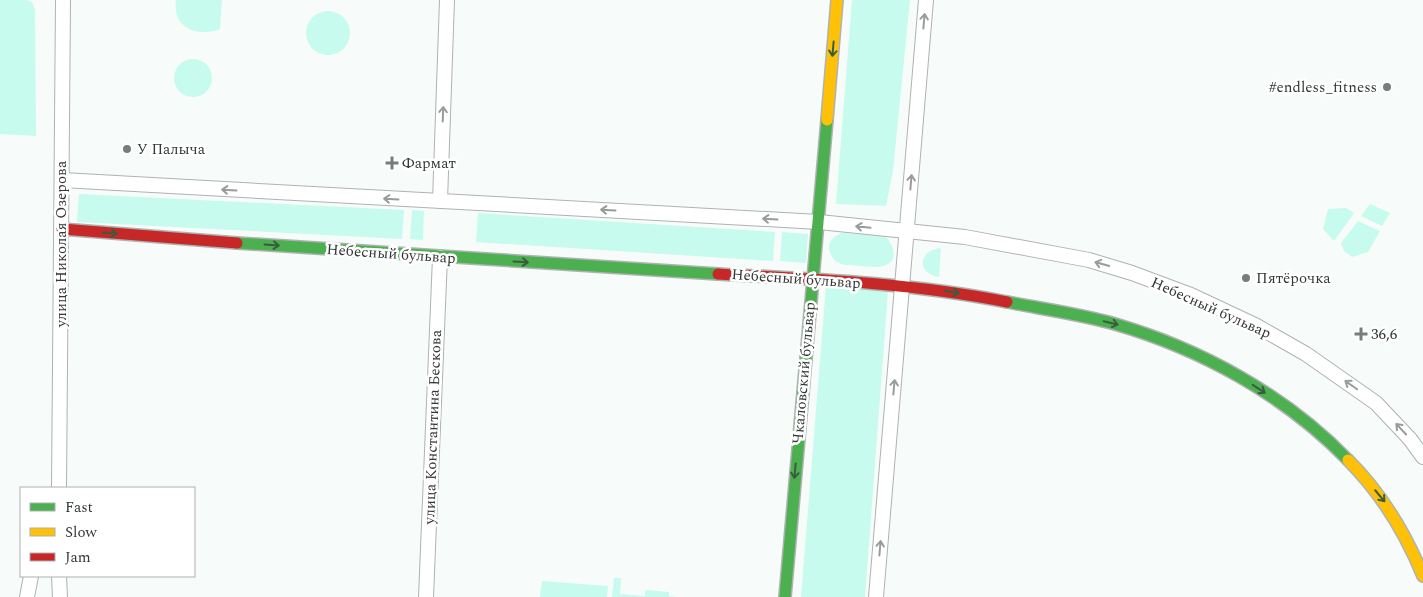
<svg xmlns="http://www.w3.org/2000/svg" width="1423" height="597" viewBox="0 0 1423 597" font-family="Spectral,serif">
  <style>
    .green { fill: #c7fbed }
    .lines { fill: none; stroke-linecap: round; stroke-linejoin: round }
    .street-casing { stroke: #aeb3b1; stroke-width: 16 }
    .fast-casing { stroke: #aeb3b1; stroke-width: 14 }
    .slow-casing { stroke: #aeb3b1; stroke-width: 14 }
    .jam-casing { stroke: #aeb3b1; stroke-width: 14 }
    .street { stroke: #fefffe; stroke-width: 14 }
    .fast { stroke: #4caf50; stroke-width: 11 }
    .slow { stroke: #ffc107; stroke-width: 11 }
    .jam { stroke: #c62828; stroke-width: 11 }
    .oneway { stroke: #989c9a }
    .oneway2 { stroke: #3a5c3e }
    .poi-dot { fill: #777d7b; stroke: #fff; stroke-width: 2 }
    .labels { text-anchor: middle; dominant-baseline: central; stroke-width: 5; stroke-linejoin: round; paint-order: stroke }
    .poi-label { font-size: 15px; fill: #323836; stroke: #fff; text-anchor: start }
    .street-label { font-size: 15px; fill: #323836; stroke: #fff }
  </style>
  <rect width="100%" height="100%" fill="#f7fcfa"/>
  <g class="green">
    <path d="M0 0H27L32 2 35 10 36 136 0 134Z"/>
    <path d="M176 0H222L220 29C197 38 172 28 176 0Z"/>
    <path d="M852 0H910L893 171 886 206 836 204Z"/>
    <circle cx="328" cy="33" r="22"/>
    <circle cx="193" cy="78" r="19"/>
    <path d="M79 194 404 210 402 239 77 222Z"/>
    <path d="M1370 204 1390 213 1382 226 1361 216Z"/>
    <path d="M1346 208 1354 213 1334 241 1323 229 1328 209Z"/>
    <path d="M412 210 424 211 423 240 410 239Z"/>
    <path d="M478 213 775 232 773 261 476 242Z"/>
    <path d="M1358 221 1380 231 1368 252 1352 257 1344 251 1341 243Z"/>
    <path d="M782 232 808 234 806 263 780 261Z"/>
    <path d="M842 233 885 236C894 245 900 261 883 266 876 268 867 266 860 266 853 265 844 266 837 262 832 259 829 252 829 246 830 239 836 235 842 233Z"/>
    <path d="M941 248 939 277C916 274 918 250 941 248Z"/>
    <path d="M826 285 888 291 865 597H801Z"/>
    <path d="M614 578H621L620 594 645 596V590L669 592V596L676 597H612Z"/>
    <path d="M542 581 608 586 607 597H540Z"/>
  </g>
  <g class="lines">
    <g class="street-casing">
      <g id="street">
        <path d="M62 180 819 222 965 237 1089 260 1132 273 1191 295 1255 325 1306 354 1376 403 1410 439 1423 457"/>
        <path d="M440 201 447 0"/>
        <path d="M59 488 63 0"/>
        <path d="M59 576 60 597"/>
        <path d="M27 597 31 576"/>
        <path d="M426 597 440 257"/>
        <path d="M876 597 926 0"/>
      </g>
    </g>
    <g class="fast-casing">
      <g id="fast">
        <path d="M237 243 718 274"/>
        <path d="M1007 302C1043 309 1080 314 1115 324 1201 349 1285 395 1348 460"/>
        <path d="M785 597 827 120"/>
      </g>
    </g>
    <g class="slow-casing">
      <g id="slow">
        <path d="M827 120 837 0"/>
        <path d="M1348 460C1382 494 1405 532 1423 576"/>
      </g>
    </g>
    <g class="jam-casing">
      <g id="jam">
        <path d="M62 229 237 243"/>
        <path d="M718 274C815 279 912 283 1007 302"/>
      </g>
    </g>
    <use href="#street" class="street"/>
    <use href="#fast" class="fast"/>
    <use href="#slow" class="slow"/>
    <use href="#jam" class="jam"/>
  </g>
  <defs><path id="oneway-shaft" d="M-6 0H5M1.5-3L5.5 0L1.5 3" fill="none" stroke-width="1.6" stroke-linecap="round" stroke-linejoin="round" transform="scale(1.25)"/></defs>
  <g class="oneway">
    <use href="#oneway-shaft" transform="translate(924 21) rotate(-85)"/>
    <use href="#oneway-shaft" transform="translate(443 114) rotate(-88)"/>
    <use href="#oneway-shaft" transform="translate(911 182) rotate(-85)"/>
    <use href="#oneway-shaft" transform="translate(229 190) rotate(-177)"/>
    <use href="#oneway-shaft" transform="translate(391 199) rotate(-177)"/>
    <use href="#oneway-shaft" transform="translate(608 210) rotate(-177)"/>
    <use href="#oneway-shaft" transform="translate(770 219) rotate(-177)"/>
    <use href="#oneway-shaft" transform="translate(863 227) rotate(-174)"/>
    <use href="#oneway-shaft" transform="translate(1102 264) rotate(-164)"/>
    <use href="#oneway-shaft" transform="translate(1351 385) rotate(-145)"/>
    <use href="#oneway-shaft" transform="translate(894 387) rotate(-85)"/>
    <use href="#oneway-shaft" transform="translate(1401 429) rotate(-133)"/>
    <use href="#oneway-shaft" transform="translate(880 548) rotate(-85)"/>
  </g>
  <g class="oneway2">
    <use href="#oneway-shaft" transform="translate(833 49) rotate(95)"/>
    <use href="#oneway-shaft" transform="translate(110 233) rotate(4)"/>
    <use href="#oneway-shaft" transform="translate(272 245) rotate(4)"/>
    <use href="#oneway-shaft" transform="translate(521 262) rotate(3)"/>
    <use href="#oneway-shaft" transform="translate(952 292) rotate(9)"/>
    <use href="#oneway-shaft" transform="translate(1111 323) rotate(14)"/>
    <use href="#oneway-shaft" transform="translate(1259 389) rotate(33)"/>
    <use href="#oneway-shaft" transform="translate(795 471) rotate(95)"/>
    <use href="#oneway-shaft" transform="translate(1380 496) rotate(50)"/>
  </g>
  <g class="poi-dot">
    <circle cx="1387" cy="87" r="5"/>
    <circle cx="127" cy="149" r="5"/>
    <path d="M389.5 155.5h5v5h5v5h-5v5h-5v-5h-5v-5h5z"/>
    <circle cx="1246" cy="278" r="5"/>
    <path d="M1358.5 326.5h5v5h5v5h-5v5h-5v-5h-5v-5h5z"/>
  </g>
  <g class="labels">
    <g class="poi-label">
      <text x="1377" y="87" text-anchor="end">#endless_fitness</text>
      <text x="137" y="149">У Палыча</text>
      <text x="402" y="163">Фармат</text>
      <text x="1256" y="278">Пятёрочка</text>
      <text x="1371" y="334">36,6</text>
    </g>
    <g class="street-label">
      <text transform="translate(61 244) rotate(-90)">улица Николая Озерова</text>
      <text transform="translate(391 254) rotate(4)">Небесный бульвар</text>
      <text transform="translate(796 279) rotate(4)">Небесный бульвар</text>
      <text transform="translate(1211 308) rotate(24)">Небесный бульвар</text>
      <text transform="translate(804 373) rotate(-85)">Чкаловский бульвар</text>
      <text transform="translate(433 427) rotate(-88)">улица Константина Бескова</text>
    </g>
  </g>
  <rect x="20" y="487" width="175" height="90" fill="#ffffff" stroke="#adafaf"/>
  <rect x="30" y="503" width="25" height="8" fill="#4caf50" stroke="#adafaf"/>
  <text x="65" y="512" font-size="15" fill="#323836">Fast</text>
  <rect x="30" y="528" width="25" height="8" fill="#ffc107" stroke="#adafaf"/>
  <text x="65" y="537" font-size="15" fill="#323836">Slow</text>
  <rect x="30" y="553" width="25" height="8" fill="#c62828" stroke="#adafaf"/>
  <text x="65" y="562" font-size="15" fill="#323836">Jam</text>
</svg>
